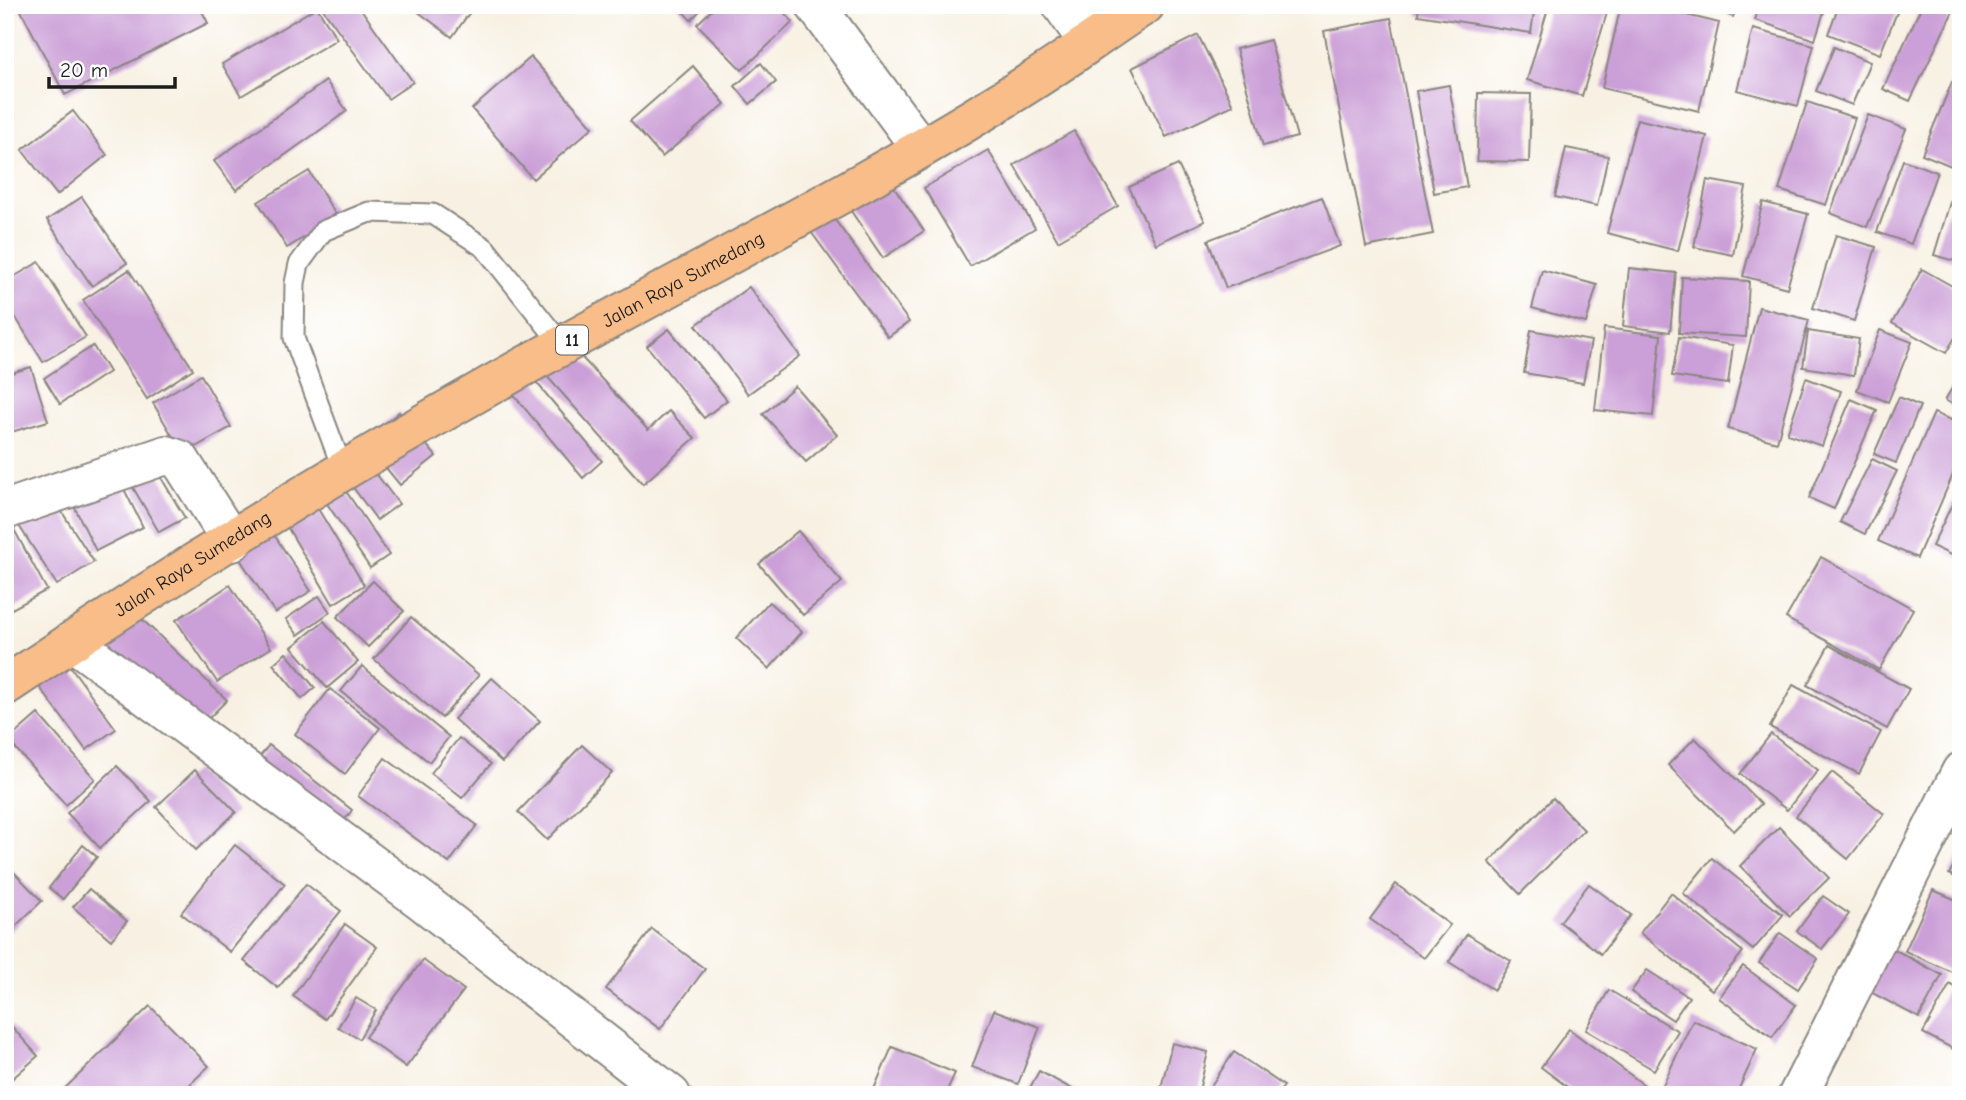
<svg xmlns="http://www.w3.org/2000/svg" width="1966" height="1100" viewBox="0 0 1966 1100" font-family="'Comic Neue',sans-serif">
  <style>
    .building { fill: #cb9fd7 }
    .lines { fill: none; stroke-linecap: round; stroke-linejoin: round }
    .service-casing { stroke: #8a8680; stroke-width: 23 }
    .minor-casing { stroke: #8a8680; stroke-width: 42 }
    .trunk-casing { stroke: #8a8680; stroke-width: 42 }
    .service { stroke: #fff; stroke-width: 19 }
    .minor { stroke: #fff; stroke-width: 38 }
    .trunk { stroke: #f8bd89; stroke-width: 38 }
    .labels { text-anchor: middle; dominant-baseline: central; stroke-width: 6; stroke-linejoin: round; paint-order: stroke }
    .shield { fill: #fff; stroke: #606060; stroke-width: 2 }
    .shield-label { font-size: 18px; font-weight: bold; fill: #1c1c1c }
    .street-label { font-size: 19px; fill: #1c1c1c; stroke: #fff }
  </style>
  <rect width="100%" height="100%" fill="#fff"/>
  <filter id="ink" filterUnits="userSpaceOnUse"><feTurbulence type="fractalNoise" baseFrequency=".0143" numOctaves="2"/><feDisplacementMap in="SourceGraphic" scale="14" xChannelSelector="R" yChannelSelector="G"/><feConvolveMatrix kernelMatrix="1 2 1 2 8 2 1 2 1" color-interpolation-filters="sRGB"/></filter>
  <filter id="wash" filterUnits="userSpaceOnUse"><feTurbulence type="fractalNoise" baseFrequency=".00686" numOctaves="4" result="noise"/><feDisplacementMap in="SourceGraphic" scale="28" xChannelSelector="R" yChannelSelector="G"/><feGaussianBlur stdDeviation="1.57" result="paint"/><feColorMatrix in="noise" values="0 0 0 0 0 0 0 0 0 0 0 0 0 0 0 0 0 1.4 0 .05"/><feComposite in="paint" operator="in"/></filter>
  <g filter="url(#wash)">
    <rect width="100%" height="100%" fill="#f8f1e3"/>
    <g id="blocks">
      <g class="building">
        <path d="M18 5H199L208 23 65 95Z"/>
        <path d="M320 5H358L413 82 388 99Z"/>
        <path d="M409 5H475L452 37Z"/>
        <path d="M676 5H705L691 20Z"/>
        <path d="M717 5H777L793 22 742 70 697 24Z"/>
        <path d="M1419 5H1535L1531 33 1418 15Z"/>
        <path d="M1549 5 1609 6 1582 96 1527 80Z"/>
        <path d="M1621 5H1646L1719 23 1699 111 1602 88Z"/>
        <path d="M1705 5H1738L1733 17Z"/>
        <path d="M1760 5H1826L1815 40 1755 20Z"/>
        <path d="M1839 5H1886L1898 10 1880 54 1828 34Z"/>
        <path d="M1922 5H1956L1910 101 1883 89Z"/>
        <path d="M317 7 337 39 241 96 222 64Z"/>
        <path d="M1391 18 1433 234 1366 247 1324 31Z"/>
        <path d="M1753 29 1814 45 1798 106 1737 90Z"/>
        <path d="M1198 35 1233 105 1166 137 1132 68Z"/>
        <path d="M1270 40 1297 137 1263 146 1236 49Z"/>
        <path d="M1834 47 1870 62 1852 105 1816 91Z"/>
        <path d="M531 57 593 127 533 179 472 109Z"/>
        <path d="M761 63 776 82 750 104 735 86Z"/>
        <path d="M693 66 725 104 662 157 630 121Z"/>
        <path d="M326 81 347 111 236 190 214 161Z"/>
        <path d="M1952 82 1961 85V170L1922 154Z"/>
        <path d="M1449 85 1467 187 1434 193 1416 91Z"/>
        <path d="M1478 93 1531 94 1529 162 1477 161Z"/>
        <path d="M1807 102 1855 118 1826 205 1779 190Z"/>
        <path d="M73 111 107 155 57 195 22 150Z"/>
        <path d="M1868 115 1906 129 1867 227 1830 213Z"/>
        <path d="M1637 119 1707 136 1678 251 1607 233Z"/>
        <path d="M1074 131 1118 206 1058 241 1014 165Z"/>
        <path d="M1566 148 1608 156 1597 206 1555 197Z"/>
        <path d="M988 150 1035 228 970 266 924 188Z"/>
        <path d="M1903 160 1937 172 1911 244 1877 232Z"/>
        <path d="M877 162 924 231 883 258 836 189Z"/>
        <path d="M1178 165 1205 221 1156 244 1129 187Z"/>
        <path d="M309 171 337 217 287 248 258 202Z"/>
        <path d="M1707 180 1746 187 1733 255 1694 247Z"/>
        <path d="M1954 189 1961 191V263L1934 255Z"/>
        <path d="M82 197 127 263 92 286 47 220Z"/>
        <path d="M1322 197 1340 246 1226 288 1208 240Z"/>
        <path d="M1763 202 1808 214 1787 288 1743 276Z"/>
        <path d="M827 209 909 322 888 337 806 225Z"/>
        <path d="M1836 235 1876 247 1854 321 1813 308Z"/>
        <path d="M39 262 86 337 43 362 5 300V282Z"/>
        <path d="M1629 268 1676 273 1670 332 1623 326Z"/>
        <path d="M1922 269 1961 291V327L1946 353 1892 323Z"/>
        <path d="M129 270 193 369 147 399 83 300Z"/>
        <path d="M1542 270 1597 285 1586 323 1532 308Z"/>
        <path d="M1682 277 1749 281 1746 337 1679 333Z"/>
        <path d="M749 287 800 356 748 394 696 325Z"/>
        <path d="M1759 307 1809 320 1777 442 1728 429Z"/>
        <path d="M1604 328 1661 335 1653 416 1595 410Z"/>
        <path d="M669 329 727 400 704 418 647 346Z"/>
        <path d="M1531 330 1591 341 1583 383 1524 373Z"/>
        <path d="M1880 330 1912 342 1888 402 1857 390Z"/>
        <path d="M1808 331 1859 339 1854 375 1803 367Z"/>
        <path d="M1679 337 1733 345 1728 384 1672 376Z"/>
        <path d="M565 339 648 430 669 411 695 438 643 484 536 364Z"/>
        <path d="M93 346 109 372 60 404 44 378Z"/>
        <path d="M31 367 48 421 5 434V375Z"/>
        <path d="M1961 373V409L1945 400Z"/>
        <path d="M201 375 231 427 183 454 153 403Z"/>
        <path d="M531 376 602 461 583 478 511 392Z"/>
        <path d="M1806 378 1841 391 1822 446 1787 434Z"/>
        <path d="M795 386 837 435 806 462 763 414Z"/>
        <path d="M1899 397 1920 406 1896 463 1874 454Z"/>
        <path d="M1851 399 1877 410 1834 509 1809 498Z"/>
        <path d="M399 412 436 456 400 485 364 441Z"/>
        <path d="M1934 413 1961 424V456L1917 558 1878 541Z"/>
        <path d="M359 451 399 504 377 520 338 467Z"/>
        <path d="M1872 459 1897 471 1865 534 1840 522Z"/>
        <path d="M153 464 185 518 159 532 128 479Z"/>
        <path d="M333 472 389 555 370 568 314 484Z"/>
        <path d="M118 477 143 527 96 551 71 500Z"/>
        <path d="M306 489 364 585 333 604 276 508Z"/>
        <path d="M53 498 94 562 57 585 16 521Z"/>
        <path d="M1954 500 1961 503V560L1932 546Z"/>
        <path d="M11 524 47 590 12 609 5 596V527Z"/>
        <path d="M269 527 311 591 275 613 234 550Z"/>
        <path d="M798 531 842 582 803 615 759 564Z"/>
        <path d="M1821 557 1913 609 1879 670 1786 618Z"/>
        <path d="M373 581 404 611 368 647 337 617Z"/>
        <path d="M230 585 271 648 217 682 176 620Z"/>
        <path d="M319 596 330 612 298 635 286 619Z"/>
        <path d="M769 602 802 632 769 669 736 638Z"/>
        <path d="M129 607 227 700 195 732 97 639Z"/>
        <path d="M411 617 479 675 442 718 374 659Z"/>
        <path d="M324 621 358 662 327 688 292 647Z"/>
        <path d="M1829 645 1909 689 1887 729 1807 685Z"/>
        <path d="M57 648 116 729 86 750 27 670Z"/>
        <path d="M286 653 315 688 302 699 273 664Z"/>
        <path d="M362 666 449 737 429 762 341 691Z"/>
        <path d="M492 678 540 721 502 762 454 719Z"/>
        <path d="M1793 685 1881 732 1859 774 1770 727Z"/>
        <path d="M330 689 380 728 345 774 295 734Z"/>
        <path d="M38 714 95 779 66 805 8 740Z"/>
        <path d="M1771 734 1818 770 1787 810 1740 774Z"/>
        <path d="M459 738 491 764 462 798 431 773Z"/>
        <path d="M1695 738 1761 804 1734 831 1668 765Z"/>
        <path d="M269 745 352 810 336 832 252 767Z"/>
        <path d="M582 745 612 773 547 840 518 812Z"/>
        <path d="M385 758 477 825 449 863 358 796Z"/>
        <path d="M117 766 151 801 100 848 67 813Z"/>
        <path d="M195 770 236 812 196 850 156 807Z"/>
        <path d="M1832 772 1884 814 1848 859 1796 816Z"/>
        <path d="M1553 798 1584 830 1520 894 1489 862Z"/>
        <path d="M1779 827 1829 878 1790 916 1740 866Z"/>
        <path d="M83 845 97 857 63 899 49 888Z"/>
        <path d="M235 845 285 884 230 952 181 913Z"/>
        <path d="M1961 852V880L1949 874Z"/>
        <path d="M1712 858 1783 915 1753 950 1683 893Z"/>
        <path d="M5 863 42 901 5 936Z"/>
        <path d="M306 884 341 911 278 988 244 961Z"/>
        <path d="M1396 884 1450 925 1424 958 1370 919Z"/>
        <path d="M1589 884 1631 915 1601 954 1560 922Z"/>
        <path d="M89 889 127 921 111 940 73 907Z"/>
        <path d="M1933 890 1961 902V958L1954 973 1905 951Z"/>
        <path d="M1671 893 1743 952 1712 990 1640 933Z"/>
        <path d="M1823 896 1849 914 1822 949 1797 931Z"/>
        <path d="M345 924 377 947 325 1019 293 996Z"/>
        <path d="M652 929 705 969 660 1029 606 989Z"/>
        <path d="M1780 933 1818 959 1798 989 1759 963Z"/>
        <path d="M1467 934 1511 961 1494 990 1449 962Z"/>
        <path d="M1890 947 1942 975 1919 1018 1867 990Z"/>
        <path d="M423 960 464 990 406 1067 365 1037Z"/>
        <path d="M1743 966 1796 1005 1772 1037 1719 998Z"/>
        <path d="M1647 970 1689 997 1673 1020 1631 992Z"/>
        <path d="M1950 984 1961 990V1053L1923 1033Z"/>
        <path d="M1609 990 1678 1031 1654 1070 1586 1030Z"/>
        <path d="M356 998 376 1010 359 1039 338 1027Z"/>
        <path d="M150 1006 209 1066 179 1095H58Z"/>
        <path d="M994 1010 1040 1027 1018 1084 972 1067Z"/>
        <path d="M5 1019 38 1056 5 1085Z"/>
        <path d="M1693 1020 1757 1049 1736 1095H1678L1662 1087Z"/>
        <path d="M1569 1029 1644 1085 1637 1095H1578L1541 1067Z"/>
        <path d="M1172 1043 1208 1052 1198 1095 1161 1088Z"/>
        <path d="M892 1047 955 1073 945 1095H889L874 1089Z"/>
        <path d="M1234 1052 1284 1086 1277 1095H1216L1208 1090Z"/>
        <path d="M1039 1071 1083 1095H1026Z"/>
      </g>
    </g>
  </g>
  <g filter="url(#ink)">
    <use href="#blocks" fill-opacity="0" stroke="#8a8680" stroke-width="2"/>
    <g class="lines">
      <g class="service-casing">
        <path id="service" d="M344 473 294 338 295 283 299 264 323 231 369 212 433 214 485 248 562 345"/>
      </g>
      <g class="minor-casing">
        <g id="minor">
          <path d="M815 5 920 147"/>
          <path d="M1062 5 1088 42"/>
          <path d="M5 510 166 455 180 460 232 542"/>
          <path d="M72 641 422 901 671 1095"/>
          <path d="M1798 1095 1961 772"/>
        </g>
      </g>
      <g class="trunk-casing">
        <g id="trunk">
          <path id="s1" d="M5 686C184 566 374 448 563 345 721 258 882 177 1034 80 1072 56 1108 29 1145 5"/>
        </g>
      </g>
      <use href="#service" class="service"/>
      <use href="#minor" class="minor"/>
      <use href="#trunk" class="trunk"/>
    </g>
  </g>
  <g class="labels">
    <rect class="shield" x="556" y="325.5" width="32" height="29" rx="5"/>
    <g class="shield-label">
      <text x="572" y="340">11</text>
    </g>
    <g class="street-label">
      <text stroke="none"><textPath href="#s1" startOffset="791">Jalan Raya Sumedang</textPath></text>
      <text stroke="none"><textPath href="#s1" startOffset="224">Jalan Raya Sumedang</textPath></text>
    </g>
  </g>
  <rect width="1966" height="1100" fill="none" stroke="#fff" stroke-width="28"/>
  <path d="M49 77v10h126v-10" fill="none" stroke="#1c1c1c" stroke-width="3.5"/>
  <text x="60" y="77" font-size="21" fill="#1c1c1c" stroke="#ffffff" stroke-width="5" paint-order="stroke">20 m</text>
</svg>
